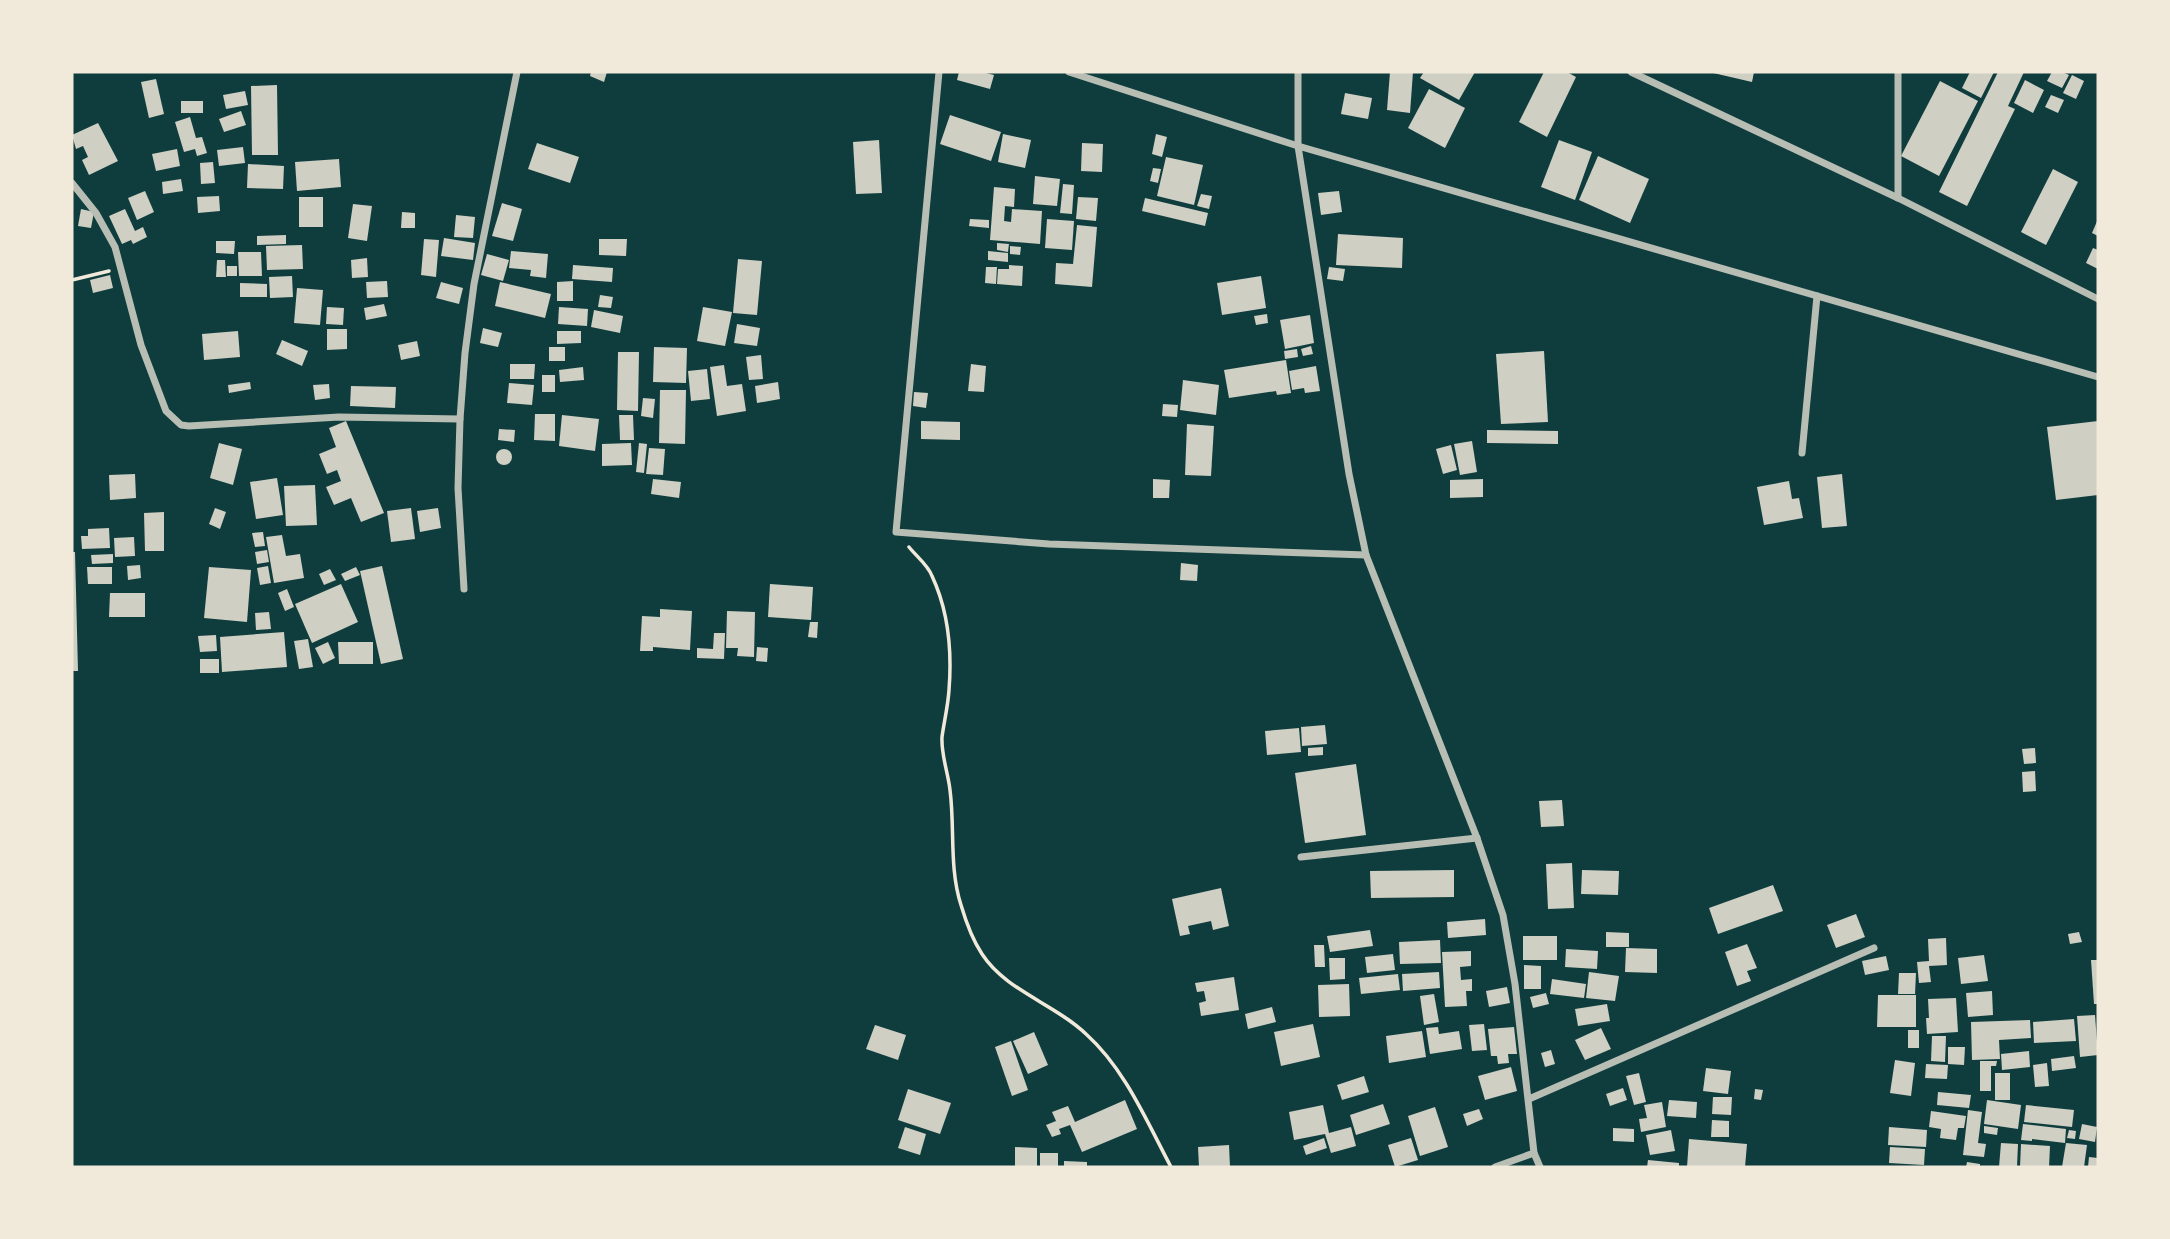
<svg xmlns="http://www.w3.org/2000/svg" width="2170" height="1239" viewBox="0 0 2170 1239" font-family="'Space Grotesk',sans-serif">
  <style>
    .building { fill: #cfcfc3 }
    .lines { fill: none; stroke-linecap: round; stroke-linejoin: round }
    .path { stroke: #f1e9da; stroke-width: 3.5 }
    .minor { stroke: #b8beb3; stroke-width: 7 }
  </style>
  <rect width="100%" height="100%" fill="#0f3d3e"/>
  <g class="building">
    <path d="M591 72H607L604 82 590 76Z"/>
    <path d="M959 72H982L994 75 990 89 957 80Z"/>
    <path d="M1390 72H1413L1410 113 1387 110Z"/>
    <path d="M1424 72H1475L1459 100 1420 78Z"/>
    <path d="M1544 72H1567L1576 77 1547 137 1519 122Z"/>
    <path d="M1709 72H1754L1752 82Z"/>
    <path d="M1970 72H1994L1981 98 1962 88Z"/>
    <path d="M1998 72H2024L2008 106 2015 109 1967 206 1939 192Z"/>
    <path d="M2052 72H2062L2069 75 2062 88 2047 81Z"/>
    <path d="M2072 75 2084 81 2076 99 2063 93Z"/>
    <path d="M156 79 164 114 149 118 141 82Z"/>
    <path d="M2025 80 2044 90 2033 113 2014 103Z"/>
    <path d="M1940 81 1978 101 1939 176 1901 156Z"/>
    <path d="M277 85 278 155H252L251 86Z"/>
    <path d="M1429 89 1465 108 1445 148 1408 128Z"/>
    <path d="M245 91 248 105 226 109 223 95Z"/>
    <path d="M1345 93 1372 98 1368 119 1341 114Z"/>
    <path d="M2051 95 2064 100 2058 113 2045 107Z"/>
    <rect x="181" y="101" width="22" height="12"/>
    <path d="M241 111 246 125 224 132 219 119Z"/>
    <path d="M950 115 1001 132 991 161 940 144Z"/>
    <path d="M190 117 196 138 202 137 207 153 197 156 195 149 184 152 175 122Z"/>
    <path d="M98 123 118 161 89 175 82 160 88 157 83 146 76 149 72 135Z"/>
    <path d="M1003 134 1031 140 1025 168 998 162Z"/>
    <path d="M1156 134 1167 137 1162 157 1152 154Z"/>
    <path d="M879 140 882 193 856 194 853 142Z"/>
    <path d="M1559 140 1592 152 1575 200 1541 187Z"/>
    <path d="M537 143 579 157 570 183 528 169Z"/>
    <path d="M1082 143 1103 144 1102 172 1081 171Z"/>
    <path d="M243 147 245 163 219 166 217 150Z"/>
    <path d="M177 149 180 166 156 171 152 154Z"/>
    <path d="M1598 156 1649 179 1630 223 1579 200Z"/>
    <path d="M1166 157 1203 165 1194 205 1157 196Z"/>
    <path d="M339 159 341 187 297 191 295 162Z"/>
    <path d="M213 162 215 183 201 184 200 163Z"/>
    <path d="M248 164 284 166 283 189 247 188Z"/>
    <path d="M1153 168 1161 169 1158 183 1150 181Z"/>
    <path d="M2053 169 2078 182 2046 245 2021 232Z"/>
    <path d="M1035 176 1060 179 1057 206 1033 204Z"/>
    <path d="M181 179 183 191 163 194 162 182Z"/>
    <path d="M1063 184 1074 185 1072 214 1060 213Z"/>
    <path d="M994 187 1015 189 1014 207 1005 206 1004 221 1011 222 1012 209 1042 211 1040 244 990 240Z"/>
    <path d="M145 191 154 212 137 220 128 198Z"/>
    <path d="M1339 191 1342 212 1321 215 1318 193Z"/>
    <path d="M1201 194 1212 196 1209 209 1197 206Z"/>
    <path d="M219 196 220 211 198 213 197 197Z"/>
    <rect x="299" y="197" width="24" height="30"/>
    <path d="M1078 197 1098 198 1096 221 1076 219Z"/>
    <path d="M1145 198 1208 213 1205 226 1142 211Z"/>
    <path d="M502 203 522 209 513 241 492 236Z"/>
    <path d="M353 204 372 206 367 241 348 238Z"/>
    <path d="M81 209 94 212 91 228 78 226Z"/>
    <path d="M125 209 135 231 143 227 147 237 133 244 131 240 122 244 109 216Z"/>
    <path d="M402 212 415 213V228H401Z"/>
    <path d="M456 215 475 217 473 238 454 237Z"/>
    <path d="M970 219 989 220V228L969 226Z"/>
    <path d="M1047 219 1074 221 1072 250 1045 248Z"/>
    <path d="M2098 219V236L2092 233Z"/>
    <path d="M1077 225 1097 227 1092 287 1055 284 1056 263 1073 264Z"/>
    <path d="M1338 234 1403 238 1402 268 1336 265Z"/>
    <path d="M286 235V244L257 245V236Z"/>
    <path d="M444 238 475 243 473 260 441 256Z"/>
    <path d="M424 239 439 240 436 277 421 275Z"/>
    <path d="M599 239H627L626 256 599 255Z"/>
    <path d="M216 241H235L234 254 216 253Z"/>
    <path d="M997 243 1009 244 1008 252 997 250Z"/>
    <path d="M302 245 303 269 267 270 266 246Z"/>
    <path d="M1010 246 1021 247 1020 255 1010 254Z"/>
    <path d="M2093 248 2098 250V269L2086 263Z"/>
    <path d="M511 251 548 254 546 278 530 276 531 270 509 268Z"/>
    <path d="M988 251 1008 253V262L988 260Z"/>
    <path d="M238 252H261L262 276H239Z"/>
    <path d="M487 254 509 260 503 281 481 275Z"/>
    <path d="M367 258 368 277 352 278 351 260Z"/>
    <path d="M738 259 762 261 757 315 733 313Z"/>
    <path d="M217 260H225L226 277H216Z"/>
    <path d="M573 265 613 268 612 282 572 279Z"/>
    <path d="M1009 265 1023 266 1022 286 997 284 998 269H1009Z"/>
    <rect x="227" y="266" width="10" height="10"/>
    <path d="M986 267H997L996 284 985 283Z"/>
    <path d="M1329 267 1345 269 1343 281 1327 279Z"/>
    <path d="M110 275 113 288 93 293 90 280Z"/>
    <path d="M292 276 293 297 270 298 269 277Z"/>
    <path d="M1261 276 1266 308 1222 315 1217 283Z"/>
    <path d="M387 281 388 297 367 298 366 282Z"/>
    <path d="M573 281V301H557V282Z"/>
    <path d="M441 282 463 288 459 304 436 298Z"/>
    <path d="M500 282 551 294 545 318 495 306Z"/>
    <path d="M240 283 267 284V297H240Z"/>
    <path d="M297 288 323 290 320 325 294 323Z"/>
    <path d="M600 295 613 297 611 308 598 307Z"/>
    <path d="M384 304 387 316 366 320 364 308Z"/>
    <path d="M327 307 344 308 343 325 326 324Z"/>
    <path d="M559 307 588 309 587 326 558 324Z"/>
    <path d="M703 307 732 312 725 346 697 341Z"/>
    <path d="M594 310 623 316 620 333 591 327Z"/>
    <path d="M1267 314 1268 323 1256 325 1254 316Z"/>
    <path d="M1310 315 1314 343 1285 349 1280 320Z"/>
    <path d="M737 324 760 328 757 346 734 343Z"/>
    <path d="M483 328 502 333 498 347 480 343Z"/>
    <path d="M327 329H347V349L327 350Z"/>
    <path d="M238 331 240 357 204 360 202 334Z"/>
    <path d="M557 331H581V343L557 344Z"/>
    <path d="M282 340 308 351 302 366 276 354Z"/>
    <path d="M417 341 420 356 401 360 398 345Z"/>
    <path d="M1311 346 1313 354 1303 356 1301 349Z"/>
    <rect x="549" y="347" width="16" height="14"/>
    <path d="M654 347 687 348 686 383 653 382Z"/>
    <path d="M1297 349 1298 357 1285 359 1284 351Z"/>
    <path d="M1544 351 1548 422 1501 424 1496 354Z"/>
    <path d="M618 352H639L638 411 617 410Z"/>
    <path d="M761 355 763 379 749 380 746 357Z"/>
    <path d="M1286 360 1291 393 1277 395 1276 391 1229 398 1224 370Z"/>
    <path d="M510 364H535L534 379H510Z"/>
    <path d="M971 364 986 366 984 392 968 391Z"/>
    <path d="M724 365 727 386 742 384 746 411 717 416 710 367Z"/>
    <path d="M1316 366 1320 391 1305 393 1304 388 1292 390 1289 371Z"/>
    <path d="M583 367 584 380 560 382 559 370Z"/>
    <path d="M707 369 710 399 691 401 688 371Z"/>
    <rect x="542" y="375" width="13" height="17"/>
    <path d="M1183 380 1219 385 1216 415 1180 410Z"/>
    <path d="M250 382 251 389 229 393 228 385Z"/>
    <path d="M778 382 780 399 757 403 755 386Z"/>
    <path d="M509 383 534 385 532 405 507 403Z"/>
    <path d="M329 384 330 398 315 400 313 385Z"/>
    <path d="M351 386 396 387 395 408 350 406Z"/>
    <path d="M660 390H686L685 444 659 443Z"/>
    <path d="M914 392 928 393 926 408 913 406Z"/>
    <path d="M643 398 655 399 653 418 641 416Z"/>
    <path d="M1163 404 1178 405 1177 417 1162 416Z"/>
    <path d="M535 414H555V441L534 440Z"/>
    <path d="M562 415 599 419 595 451 559 446Z"/>
    <path d="M619 415H633L634 440H620Z"/>
    <path d="M346 421 384 513 361 522 351 498 334 505 326 487 341 481 337 470 327 474 319 454 336 447 329 428Z"/>
    <path d="M921 421 960 422V440L921 439Z"/>
    <path d="M2098 421V495L2056 500 2047 427Z"/>
    <path d="M1187 424 1214 426 1211 476 1185 475Z"/>
    <path d="M499 429 515 430 514 442 498 440Z"/>
    <path d="M1487 430 1558 431V444L1487 443Z"/>
    <path d="M1472 441 1477 472 1460 475 1454 444Z"/>
    <path d="M219 443 242 449 233 485 210 478Z"/>
    <path d="M631 443 632 465 602 466V444Z"/>
    <path d="M639 443 647 444 644 473 636 472Z"/>
    <path d="M1451 445 1457 470 1443 474 1436 449Z"/>
    <path d="M649 448 665 449 663 475 646 474Z"/>
    <circle cx="504" cy="457" r="8"/>
    <path d="M135 474 136 498 110 500 109 475Z"/>
    <path d="M1842 474 1847 526 1822 528 1817 477Z"/>
    <path d="M277 478 283 515 256 519 250 482Z"/>
    <path d="M653 479 681 482 679 498 651 494Z"/>
    <path d="M1153 479 1170 480 1169 498H1153Z"/>
    <path d="M1483 479V497L1450 498V480Z"/>
    <path d="M1789 481 1792 499 1799 498 1803 518 1764 525 1757 487Z"/>
    <path d="M315 485 317 525 286 526 284 486Z"/>
    <path d="M215 508 226 512 220 529 209 524Z"/>
    <path d="M411 508 415 539 391 542 387 511Z"/>
    <path d="M438 508 441 528 420 532 417 511Z"/>
    <path d="M164 512V551H145L144 513Z"/>
    <path d="M109 528 110 548 82 549 81 536H88V529Z"/>
    <path d="M263 532 265 546 255 547 252 533Z"/>
    <path d="M282 535 286 556 300 554 304 578 274 583 266 537Z"/>
    <path d="M134 537 135 556 115 557 114 538Z"/>
    <path d="M267 550 269 562 257 564 255 552Z"/>
    <path d="M72 552H75L78 671H72Z"/>
    <path d="M113 554V563L92 564 91 555Z"/>
    <path d="M1181 563 1198 565 1197 581 1180 580Z"/>
    <path d="M140 565 141 578 128 580 127 566Z"/>
    <path d="M268 566 271 583 260 585 257 568Z"/>
    <path d="M382 566 403 659 381 664 360 571Z"/>
    <path d="M87 567H112V584H88Z"/>
    <path d="M209 567 251 570 247 622 204 618Z"/>
    <path d="M356 567 360 575 345 581 341 574Z"/>
    <path d="M330 569 336 580 324 585 319 574Z"/>
    <path d="M341 584 358 622 312 643 295 604Z"/>
    <path d="M770 584 813 587 811 620 768 617Z"/>
    <path d="M287 589 294 607 285 611 278 593Z"/>
    <path d="M110 593H145V617H109Z"/>
    <path d="M660 609 692 611 690 650 653 647V651H640L642 616 660 617Z"/>
    <path d="M727 611 755 612 754 657 737 656 738 648H726Z"/>
    <path d="M269 612 271 629 256 630 255 613Z"/>
    <path d="M810 622H818L817 638 808 637Z"/>
    <path d="M284 632 287 667 222 672 220 637Z"/>
    <path d="M714 633H725L724 659 697 658V648L713 649Z"/>
    <path d="M216 635 217 651 200 652 198 636Z"/>
    <path d="M308 639 313 667 299 669 294 641Z"/>
    <path d="M328 642 335 658 323 664 315 648Z"/>
    <path d="M338 642H373V664H339Z"/>
    <path d="M757 647 768 648 767 662 756 661Z"/>
    <rect x="200" y="659" width="19" height="14"/>
    <path d="M1325 725 1327 744 1302 746 1301 727Z"/>
    <path d="M1299 728 1301 752 1267 755 1265 731Z"/>
    <path d="M1323 747V755L1308 756V748Z"/>
    <path d="M2035 748 2036 763 2024 764 2022 749Z"/>
    <path d="M1356 764 1366 835 1305 843 1295 773Z"/>
    <path d="M2035 771 2036 791 2023 792 2022 772Z"/>
    <path d="M1562 800 1564 826 1541 827 1539 801Z"/>
    <path d="M1572 863 1574 908 1548 909 1546 864Z"/>
    <path d="M1454 870V897L1371 898 1370 871Z"/>
    <path d="M1582 870 1619 871 1618 895 1581 894Z"/>
    <path d="M1773 885 1783 911 1718 934 1709 908Z"/>
    <path d="M1221 888 1229 926 1213 930 1211 921 1188 926 1190 934 1180 936 1172 899Z"/>
    <path d="M1856 914 1865 937 1836 948 1827 925Z"/>
    <path d="M1485 919 1486 935 1448 938 1447 922Z"/>
    <path d="M1370 930 1373 946 1330 952 1327 936Z"/>
    <path d="M1606 932 1629 933V947H1606Z"/>
    <path d="M2079 932 2082 942 2070 944 2068 934Z"/>
    <rect x="1523" y="936" width="34" height="24"/>
    <path d="M1946 938 1947 965 1929 966 1931 982 1919 983 1917 962 1929 961 1928 939Z"/>
    <path d="M1440 940 1441 963 1400 964 1399 942Z"/>
    <path d="M1747 944 1757 968 1747 971 1751 981 1737 986 1725 952Z"/>
    <path d="M1314 945H1324L1325 967H1315Z"/>
    <path d="M1626 948 1657 949V973L1625 972Z"/>
    <path d="M1566 949 1598 951 1597 969 1565 967Z"/>
    <path d="M1471 951V966L1460 967 1461 980 1472 979V991H1466L1467 1006 1445 1007 1442 952Z"/>
    <path d="M1393 954 1395 970 1367 973 1365 957Z"/>
    <path d="M1984 955 1988 981 1961 984 1958 958Z"/>
    <path d="M1886 956 1889 970 1865 975 1862 961Z"/>
    <path d="M1329 958H1345V979L1330 980Z"/>
    <path d="M2091 960H2098V1004H2094Z"/>
    <path d="M1524 965 1541 966V989H1524Z"/>
    <path d="M1439 972 1440 988 1403 991 1402 974Z"/>
    <path d="M1589 972 1619 976 1615 1001 1586 998Z"/>
    <path d="M1899 973H1916L1915 994H1898Z"/>
    <path d="M1398 974 1400 990 1361 994 1359 978Z"/>
    <path d="M1234 977 1239 1010 1201 1016 1199 1003 1206 1001 1204 991 1197 992 1195 983Z"/>
    <path d="M1552 979 1586 984 1584 998 1550 994Z"/>
    <path d="M1349 984 1350 1016 1319 1017 1318 985Z"/>
    <path d="M1507 987 1510 1003 1489 1007 1486 991Z"/>
    <path d="M1992 991 1993 1015 1968 1017 1966 993Z"/>
    <path d="M1546 993 1549 1004 1533 1008 1530 997Z"/>
    <path d="M1434 994 1439 1022 1424 1025 1420 996Z"/>
    <path d="M1878 995H1916V1027H1877Z"/>
    <path d="M1956 998 1958 1032 1927 1034 1926 1018H1929L1928 999Z"/>
    <path d="M1607 1004 1610 1021 1578 1026 1575 1009Z"/>
    <path d="M1272 1007 1276 1022 1248 1029 1245 1014Z"/>
    <path d="M2095 1015 2098 1055 2080 1057 2077 1016Z"/>
    <path d="M2074 1019 2076 1041 2034 1043 2033 1022Z"/>
    <path d="M2030 1020 2031 1038 1999 1040 2000 1059 1972 1060 1971 1022Z"/>
    <path d="M1313 1024 1320 1057 1281 1066 1274 1032Z"/>
    <path d="M1484 1024 1487 1050 1472 1051 1469 1025Z"/>
    <path d="M875 1025 906 1035 898 1060 866 1049Z"/>
    <path d="M1438 1027 1439 1034 1459 1031 1462 1049 1430 1054 1426 1028Z"/>
    <path d="M1514 1027 1517 1054H1508L1509 1063 1498 1064 1497 1056H1491L1488 1029Z"/>
    <path d="M1601 1028 1611 1049 1585 1060 1575 1040Z"/>
    <rect x="1908" y="1030" width="11" height="18"/>
    <path d="M1422 1031 1426 1057 1389 1063 1386 1036Z"/>
    <path d="M1034 1032 1048 1065 1028 1074 1013 1041Z"/>
    <path d="M1932 1036H1946L1945 1062 1931 1061Z"/>
    <path d="M1011 1041 1028 1090 1012 1096 995 1047Z"/>
    <path d="M1948 1047H1965L1964 1065 1948 1064Z"/>
    <path d="M1551 1050 1555 1064 1545 1067 1541 1053Z"/>
    <path d="M2029 1051 2030 1067 2002 1070 2001 1054Z"/>
    <path d="M2074 1056 2076 1068 2052 1071 2051 1059Z"/>
    <path d="M1895 1060 1915 1063 1911 1096 1890 1093Z"/>
    <path d="M1980 1061H1997L1996 1066H1991V1091H1980Z"/>
    <path d="M2047 1063 2049 1086 2035 1087 2033 1065Z"/>
    <path d="M1926 1064 1948 1065 1947 1079 1925 1078Z"/>
    <path d="M1511 1067 1517 1091 1485 1100 1478 1076Z"/>
    <path d="M1706 1068 1731 1071 1728 1094 1703 1091Z"/>
    <path d="M1639 1073 1646 1102 1634 1105 1626 1076Z"/>
    <rect x="1995" y="1073" width="15" height="27"/>
    <path d="M1364 1076 1369 1092 1342 1100 1337 1085Z"/>
    <path d="M1623 1088 1627 1100 1610 1106 1606 1094Z"/>
    <path d="M908 1089 951 1103 940 1134 898 1120Z"/>
    <path d="M1755 1089 1763 1090 1761 1100 1754 1099Z"/>
    <path d="M1938 1092 1971 1095 1969 1108 1937 1105Z"/>
    <path d="M1713 1097H1732L1731 1115 1712 1114Z"/>
    <path d="M1125 1100 1137 1129 1082 1152 1070 1125 1059 1129 1061 1134 1052 1137 1046 1125 1056 1121 1052 1112 1068 1106 1075 1122Z"/>
    <path d="M1669 1100 1697 1102 1696 1118 1667 1116Z"/>
    <path d="M1987 1100 2021 1105 2018 1129 1984 1124Z"/>
    <path d="M1662 1102 1666 1127 1641 1132 1639 1119 1647 1118 1644 1105Z"/>
    <path d="M1383 1104 1390 1124 1356 1135 1350 1115Z"/>
    <path d="M1323 1105 1329 1133 1351 1127 1356 1146 1331 1153 1325 1134 1294 1140 1289 1112Z"/>
    <path d="M2026 1105 2074 1110 2072 1127 2024 1122Z"/>
    <path d="M1435 1107 1448 1147 1420 1156 1408 1116Z"/>
    <path d="M1479 1109 1483 1119 1467 1126 1463 1114Z"/>
    <path d="M1968 1110 1982 1112 1978 1143 1986 1144 1984 1157 1963 1155Z"/>
    <path d="M1931 1111 1966 1116 1964 1128H1958L1956 1140 1940 1138 1941 1129 1929 1127Z"/>
    <path d="M1712 1120 1729 1121V1137H1711Z"/>
    <path d="M2023 1124 2066 1129 2065 1143 2032 1139V1141L2021 1140Z"/>
    <path d="M2082 1124 2097 1127 2095 1142 2079 1139Z"/>
    <path d="M1984 1126 1998 1128 1997 1135 1984 1133Z"/>
    <path d="M905 1127 926 1134 920 1155 898 1148Z"/>
    <path d="M1889 1127 1927 1130 1926 1147 1888 1145Z"/>
    <path d="M1613 1128 1634 1129V1142L1613 1141Z"/>
    <path d="M1671 1130 1675 1151 1650 1155 1646 1135Z"/>
    <path d="M2069 1130 2076 1131 2075 1139 2067 1138Z"/>
    <path d="M1324 1138 1327 1148 1306 1155 1303 1146Z"/>
    <path d="M1411 1138 1418 1160 1395 1167 1388 1145Z"/>
    <path d="M1689 1139 1747 1144 1745 1167H1687Z"/>
    <path d="M2001 1143 2018 1144 2017 1167H1999Z"/>
    <path d="M2066 1143 2087 1145 2084 1167H2062Z"/>
    <path d="M2021 1144 2050 1146 2049 1167H2020Z"/>
    <path d="M1229 1145 1230 1167H1199L1198 1147Z"/>
    <path d="M1015 1147 1037 1148V1167H1015Z"/>
    <path d="M1890 1147 1925 1149 1924 1165 1889 1163Z"/>
    <rect x="1040" y="1153" width="18" height="14"/>
    <path d="M2089 1157 2098 1158V1167H2088Z"/>
    <path d="M1648 1160 1679 1163V1167H1647Z"/>
    <path d="M1064 1161 1087 1162V1167H1064Z"/>
    <path d="M1967 1162 1980 1164V1167H1966Z"/>
  </g>
  <g class="lines">
    <g class="path">
      <path d="M72 280 109 271"/>
      <path d="M909 547C916 556 928 565 932 576 948 610 952 652 949 690 948 706 944 722 942 737 941 755 948 772 950 790 955 828 949 868 961 905 966 922 972 939 982 954 1006 991 1055 1004 1086 1034 1125 1069 1147 1122 1171 1167"/>
    </g>
    <g class="minor">
      <path d="M939 72 896 532 1049 544 1366 555"/>
      <path d="M1069 72 1298 146 2098 377"/>
      <path d="M1298 72V146L1349 474 1366 555 1477 838 1503 915 1515 984 1534 1153 1540 1167"/>
      <path d="M1631 72 1898 198 2098 299"/>
      <path d="M1898 72V198"/>
      <path d="M72 183 96 213 115 247 141 345 166 411 181 425 189 426 339 417 460 419"/>
      <path d="M1802 453 1817 296"/>
      <path d="M464 589 458 488 460 419 465 353 474 284 517 72"/>
      <path d="M1301 857 1477 838"/>
      <path d="M1529 1099 1874 948"/>
      <path d="M1495 1167 1534 1153"/>
    </g>
  </g>
  <rect width="2170" height="1239" fill="none" stroke="#f1e9da" stroke-width="147"/>
</svg>
